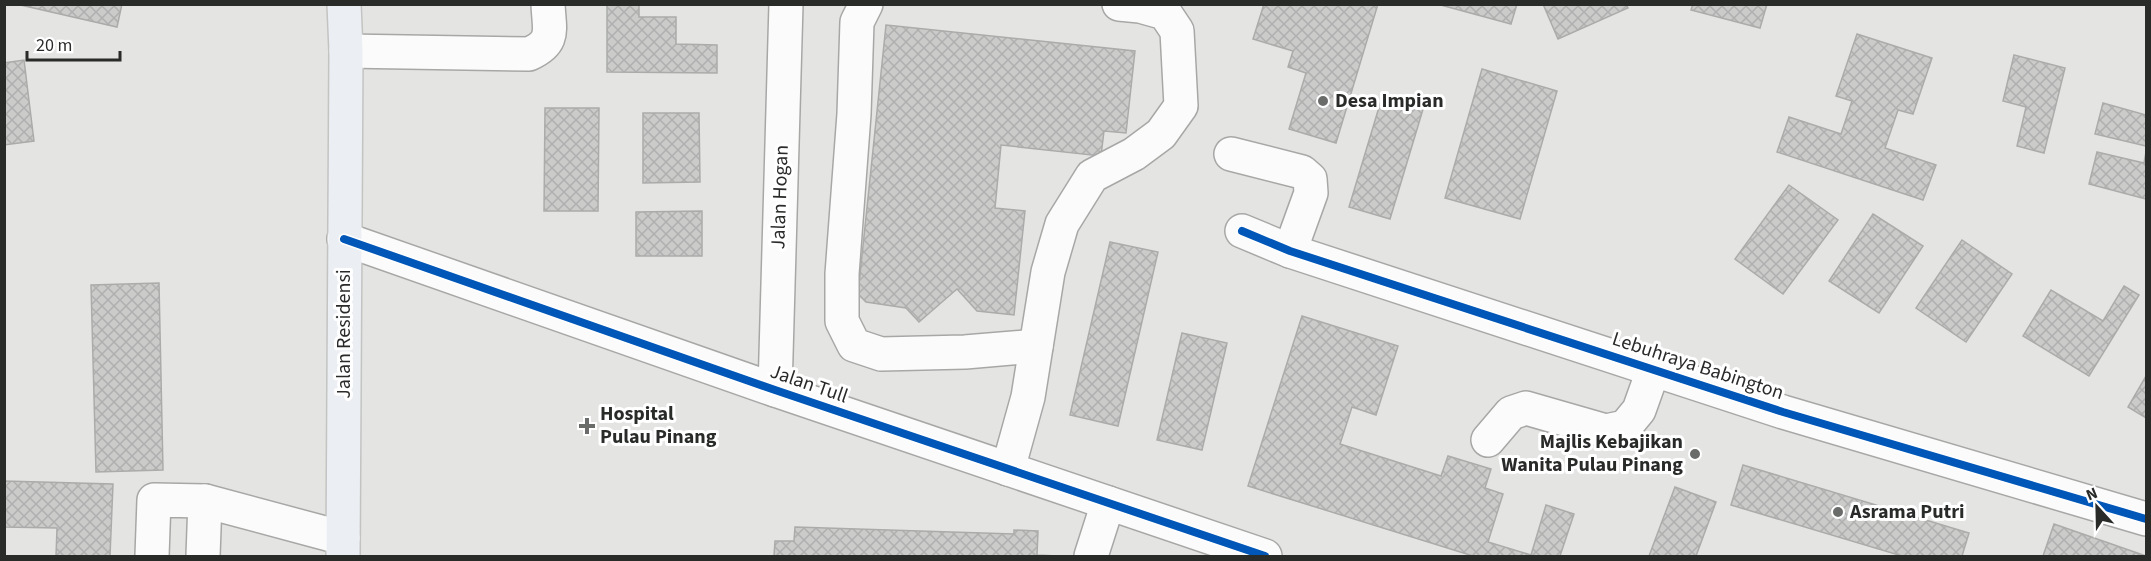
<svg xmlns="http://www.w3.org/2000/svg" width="2151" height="561" viewBox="0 0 2151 561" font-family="'Source Sans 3',sans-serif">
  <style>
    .building { fill: url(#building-cross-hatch); stroke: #abacaa; stroke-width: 1.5 }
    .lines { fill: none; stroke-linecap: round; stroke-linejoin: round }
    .minor-casing { stroke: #a7a8a6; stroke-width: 36 }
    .major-casing { stroke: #c3c3c2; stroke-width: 36 }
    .minor { stroke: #fbfbfb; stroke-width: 33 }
    .major { stroke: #ebeef2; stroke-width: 33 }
    .cycleway-casing { stroke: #fff; stroke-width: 11 }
    .cycleway { stroke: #0057b8; stroke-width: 8 }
    .poi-dot { fill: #6a6c6a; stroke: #fff; stroke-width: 2 }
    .labels { text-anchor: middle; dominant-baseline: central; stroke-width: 6; stroke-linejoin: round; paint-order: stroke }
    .poi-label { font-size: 20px; font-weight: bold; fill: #292b29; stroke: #fff; text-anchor: start }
    .street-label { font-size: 20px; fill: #292b29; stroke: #fff }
  </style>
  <defs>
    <pattern id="building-cross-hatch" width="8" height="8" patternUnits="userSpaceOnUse" patternTransform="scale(1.5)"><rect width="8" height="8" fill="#cbccca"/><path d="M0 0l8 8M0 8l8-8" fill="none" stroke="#aeafae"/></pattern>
  </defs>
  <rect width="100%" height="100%" fill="#e4e5e3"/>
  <g class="building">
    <path d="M16 4H122L117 27Z"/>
    <path d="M607 4H639V17H676V44L717 45V73L607 72Z"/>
    <path d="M1264 4H1378L1336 143 1289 129 1306 73 1288 67 1293 51 1253 39Z"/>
    <path d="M1437 4H1517L1511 24Z"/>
    <path d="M1543 4H1626L1628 8 1558 39Z"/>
    <path d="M1693 4H1767L1760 28 1691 10Z"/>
    <path d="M886 25 1135 51 1126 133 1104 131 1101 156 1001 145 995 208 1025 211 1014 315 977 311 957 289 919 322 906 308 866 302 858 294Z"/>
    <path d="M1857 34 1932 58 1913 114 1898 110 1885 148 1936 165 1923 200 1777 152 1789 117 1841 134 1852 101 1836 96Z"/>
    <path d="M2014 55 2065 68 2044 153 2017 146 2026 107 2003 101Z"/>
    <path d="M24 60 34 141 4 145V63Z"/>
    <path d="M1482 69 1557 91 1520 219 1445 198Z"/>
    <path d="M1383 94 1424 106 1390 219 1349 207Z"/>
    <path d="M2103 103 2146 115V146L2095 134Z"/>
    <path d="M545 108H599L598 211H544Z"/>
    <path d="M643 113H699L700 182 643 183Z"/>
    <path d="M2097 152 2144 163 2146 152V199L2089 184Z"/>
    <path d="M1789 185 1838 220 1783 294 1735 259Z"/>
    <path d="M702 211V256H636V212Z"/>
    <path d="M1873 214 1923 246 1879 313 1829 281Z"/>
    <path d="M1962 240 2012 274 1966 342 1916 308Z"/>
    <path d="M1110 242 1158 252 1118 426 1070 415Z"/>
    <path d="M159 283 163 470 96 472 91 285Z"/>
    <path d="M2124 286 2139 295 2089 376 2023 336 2051 290 2103 321Z"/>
    <path d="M1302 316 1398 346 1376 415 1352 407 1340 444 1441 476 1448 456 1491 469 1485 488 1503 494 1488 542 1531 555 1546 505 1574 514 1560 556H1473L1248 486Z"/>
    <path d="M1182 333 1227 343 1202 450 1157 440Z"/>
    <path d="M2146 376V418L2128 407Z"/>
    <path d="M1743 465 1969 533 1962 556H1902L1731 505Z"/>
    <path d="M4 481 113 484 110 556H56L57 528 4 527Z"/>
    <path d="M1675 487 1716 502 1696 556H1649Z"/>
    <path d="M2054 524 2146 556H2043Z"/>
    <path d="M795 527 1014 534V530L1038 531 1037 555 1058 556H774L775 541H794Z"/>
  </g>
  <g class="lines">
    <g class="minor-casing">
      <g id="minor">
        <path d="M866 4 857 22 854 114 842 274V321L854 345 881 354 965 352 1036 346"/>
        <path d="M346 51 529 54C556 42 549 30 548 4"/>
        <path d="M1231 154 1302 172 1310 179 1311 193 1290 251"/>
        <path d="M1242 231 1290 251 1783 412 2146 519"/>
        <path d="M344 239 775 390 1265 556"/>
        <path d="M775 390 786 4"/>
        <path d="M1488 440 1511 413 1526 408 1606 431 1625 427 1639 410 1654 368"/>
        <path d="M1008 469 1028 397 1048 272 1062 224 1092 176 1134 154 1161 134 1181 106 1177 31 1165 13 1140 6 1119 4"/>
        <path d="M152 556 154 500 205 501 343 538"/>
        <path d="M203 556 205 501"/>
        <path d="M1091 556 1108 503"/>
      </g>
    </g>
    <g class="major-casing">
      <path id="major" d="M343 556 346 51 344 4"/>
    </g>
    <use href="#minor" class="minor"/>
    <use href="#major" class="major"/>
    <g class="cycleway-casing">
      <g id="cycleway">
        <path d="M1242 231 1290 251 1783 412 2146 519"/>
        <path d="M344 239 775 390 1265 556"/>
      </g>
    </g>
    <use href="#cycleway" class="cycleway"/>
  </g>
  <g class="poi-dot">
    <circle cx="1323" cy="101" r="6"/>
    <path d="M584 417h6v6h6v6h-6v6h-6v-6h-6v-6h6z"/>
    <circle cx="1695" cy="454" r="6"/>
    <circle cx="1838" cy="512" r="6"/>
  </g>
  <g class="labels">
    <g class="poi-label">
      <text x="1335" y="101">Desa Impian</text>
      <text x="600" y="414">Hospital<tspan x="600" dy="23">Pulau Pinang</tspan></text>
      <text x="1683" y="442" text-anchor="end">Majlis Kebajikan<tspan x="1683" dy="23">Wanita Pulau Pinang</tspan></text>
      <text x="1850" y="512">Asrama Putri</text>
    </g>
    <g class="street-label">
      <text transform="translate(780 197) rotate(-88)">Jalan Hogan</text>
      <text transform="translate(344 334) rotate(-90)">Jalan Residensi</text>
      <text transform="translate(1698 366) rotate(18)">Lebuhraya Babington</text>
      <text transform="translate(809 384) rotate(19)">Jalan Tull</text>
    </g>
  </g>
  <rect width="2151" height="561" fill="none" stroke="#292b29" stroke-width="12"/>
  <g transform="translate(2097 507) rotate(338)" stroke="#ffffff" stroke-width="4.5" paint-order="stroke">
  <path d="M0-4.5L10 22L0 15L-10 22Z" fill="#292b29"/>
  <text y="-9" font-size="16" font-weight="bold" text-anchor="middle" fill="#292b29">N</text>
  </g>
  <path d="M27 51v9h93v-9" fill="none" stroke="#292b29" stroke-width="3"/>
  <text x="36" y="51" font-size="18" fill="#292b29" stroke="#ffffff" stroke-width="4.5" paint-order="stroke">20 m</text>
</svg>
